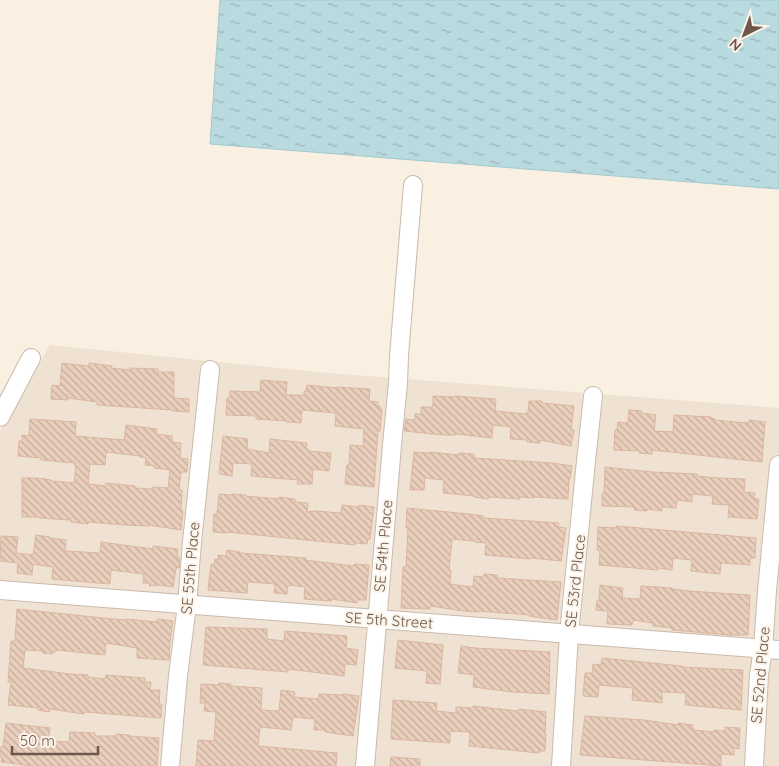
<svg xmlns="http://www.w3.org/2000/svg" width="779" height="766" viewBox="0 0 779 766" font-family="Quicksand,sans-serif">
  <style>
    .residential { fill: #efe2d2 }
    .water { fill: url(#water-ripples); stroke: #a1c9d0 }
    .building { fill: url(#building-back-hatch); stroke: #dbb6a0; fill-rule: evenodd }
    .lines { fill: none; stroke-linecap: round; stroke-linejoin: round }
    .minor-casing { stroke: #cabaad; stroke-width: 20 }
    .minor { stroke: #fff; stroke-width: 18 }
    .labels { text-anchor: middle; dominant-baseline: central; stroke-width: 4; stroke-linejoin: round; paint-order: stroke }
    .street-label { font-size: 15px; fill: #6d574c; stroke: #fcf4e8 }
  </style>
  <defs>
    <pattern id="water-ripples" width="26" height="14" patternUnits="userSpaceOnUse" patternTransform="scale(1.25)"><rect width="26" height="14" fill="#b9dadf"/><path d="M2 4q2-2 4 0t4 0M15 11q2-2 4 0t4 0" fill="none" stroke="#9bb4b7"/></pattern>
    <pattern id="building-back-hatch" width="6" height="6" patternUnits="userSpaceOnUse" patternTransform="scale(1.25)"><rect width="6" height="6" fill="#ebcfbd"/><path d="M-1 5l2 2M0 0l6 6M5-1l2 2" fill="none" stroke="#c3ab9c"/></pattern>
  </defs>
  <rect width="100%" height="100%" fill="#f9f0e2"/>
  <path class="residential" d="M50 345 328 373 779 408V766H0V430Z"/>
  <path class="water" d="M220 0H779V189L210 144Z"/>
  <g class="building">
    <path d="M62 363 89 366V363L112 366 111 368 130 370V368L158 369V372H174V398L189 399V412L173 411V410L158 409 97 405V402L68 398V400L51 399 52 385 60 386Z"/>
    <path d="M261 380 287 382 286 395H304V391H306L307 385 337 388V387L370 389 369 401 378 402V406H380V409H382L380 431H378L374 487 345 484 347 465 349 466 350 445 363 446 364 429 335 426 336 414 335 413 302 410 301 423 287 422V421L256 419V416L226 415 227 398H230V391L260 392Z"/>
    <path d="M433 396 455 397V396L496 399 495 411 526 414V413H528L529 401H542V403L574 406 571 430H574L571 446 540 440V443L527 442V440L510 439 511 427 493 425 492 438 456 434 455 435H443L404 431 406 419 415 420V414H421V407H433Z"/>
    <path d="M629 410 642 411 641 413 656 415 654 431 673 432 674 415 711 417V418L715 419V420L735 422 749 423V420L765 422 762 462 652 450V454L639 453 640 451 614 450 615 430H617L618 422 628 423Z"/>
    <path d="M30 419 76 422 75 436 124 440 126 425 157 429 156 434 172 436V442L181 443 180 458 188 459 187 472H181L179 490H182L181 511H183L181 530 149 525V526L124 525 88 522V524L71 522V520L39 518V517H22V478H38L51 480V481L74 483 76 465H74L75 463 41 460V458L18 456 19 441H22V435L29 436ZM106 452 140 456V457L146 458 145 465 155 466 154 468 170 470 168 488 153 487V489L135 488V486L106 483 105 486 88 484 90 464 105 465Z"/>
    <path d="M223 436 248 439 247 449 269 453 270 439 307 443 306 449H308V451L331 453 329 471 313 469 312 484H297L298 480 251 476 252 464 233 463 232 476 219 474Z"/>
    <path d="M414 452 429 453V452L459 455V453L474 454V458L552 463 572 466 570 479H569L568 499 534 497V498L520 497V499L489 497 488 499 474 497V496L443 493 444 480 425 478 424 490H410Z"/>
    <path d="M605 467 652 472 697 474V476L717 478 745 479 744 492 755 493 754 499H759L757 519 728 517 729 505 712 504 713 496 692 494V502L677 500 676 508 662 507V511L647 509V511L634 510V507L602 506V494H604Z"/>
    <path d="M219 494 232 495V494L246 495V496L279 499V497L295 499V502L308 503 307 512 315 511 341 513 342 505 359 507V505L374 507 370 539H368L367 544 355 543V545L228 532V533L213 532 214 514H217Z"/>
    <path d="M407 508 469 514 484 516V518L559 523 558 527 566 528 561 561 531 558 530 559 485 555 486 543 475 542V541L452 539 449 570H451L450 584 473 587 474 576 483 577 484 574 497 575V578L561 582 557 620 529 616V615L478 611V612L464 611 430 606V609L401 608 403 567H406L408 528H406Z"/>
    <path d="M616 526 756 538 755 558H750V565L721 563 720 574 691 571 692 560 673 558 672 570 659 568 658 570 599 565 600 551 597 550 598 527 616 528Z"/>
    <path d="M36 535 50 537V538L66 540 65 551 100 553 101 542 153 549V546L178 549 177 558H180L179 568H176L173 587 159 585 149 586 150 583H143L144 574 111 570 110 584 52 579 53 567 33 564 32 575 17 573 18 563 0 561 1 536 18 537 16 553 33 555Z"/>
    <path d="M227 550 240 552V553L306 558 305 560 354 566V564L369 565 366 600H357V603L331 599V601L304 599 305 587 288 585 287 594 274 593 275 584 248 582 247 593 208 590 211 564 214 565 215 559 218 560V555L226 556Z"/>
    <path d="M600 585 623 588 622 598 640 599 641 586 672 588V589L688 591 750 595 748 635H731L672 630V628L653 626V623L633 620 632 625 607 624 608 611 596 610 597 601H599Z"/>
    <path d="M17 609 113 619 126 620V619L157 622V619L173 621 170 642 169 660 137 658V648L106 643 105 655 56 650V652H53L52 654 43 653V651L25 650 23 668 78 675 79 674 88 675V677L105 679 106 675 145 678V682H151L150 690H160L159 704H162L161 718 84 712V714L50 709 49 712 38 710V708L8 705 11 682H8L11 641H15Z"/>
    <path d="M206 627 267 629V639L284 641 285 631 347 636 346 648 358 650 356 665 345 664 344 676 288 669V672L203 665Z"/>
    <path d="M398 640 443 645 440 684 426 683 427 671 395 668Z"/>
    <path d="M461 646 475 648 550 652 549 694 512 692 473 687 474 675 458 673Z"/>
    <path d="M602 658 682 666V667L743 670 741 710 685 705 686 693 662 692V703L632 700 633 688 610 686 599 685 598 697 583 696 585 673H592L593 664 601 665Z"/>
    <path d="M219 683 231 684V686L262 688 261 710 279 711 281 690 295 692 294 697 318 699 319 694 343 695V694L359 696 353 736 325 732V730H314L315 719 293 717 291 730 260 727 258 746 337 753 336 766H196L198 740 214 741 216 712 204 711 205 703H200L201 684 218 685Z"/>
    <path d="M393 700 437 703 436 711 456 713V707L472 708 473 706 518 711 519 709 546 712 545 734H546L545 751H539V753L469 746 470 732 450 731V743L391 739Z"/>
    <path d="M585 716 644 720 678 725V723L693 725V730L714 732V730L725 731V727L740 728 739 749 734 748V755L721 754V766L580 755Z"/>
    <path d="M6 723 50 728 48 741 69 742 70 732 95 733V736H115L116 734 129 735V736L159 738 157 766H31L1 762 2 757H0V747H3Z"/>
    <path d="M391 757 420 759V766H390Z"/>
  </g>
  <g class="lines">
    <g class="minor-casing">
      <g id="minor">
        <path d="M0 417 31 358"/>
        <path d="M0 590 779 650"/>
        <path d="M170 766 178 676 187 605 192 542 210 370"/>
        <path d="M365 766 392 445 398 383 399 356 413 185"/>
        <path d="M561 766 569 634 586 461 593 396"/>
        <path d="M754 766 759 675 763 649 767 591 779 465"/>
      </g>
    </g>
    <use href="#minor" class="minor"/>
  </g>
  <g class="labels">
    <g class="street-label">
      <text transform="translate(383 546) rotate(-85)">SE 54th Place</text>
      <text transform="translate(190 568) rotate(-85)">SE 55th Place</text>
      <text transform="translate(575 581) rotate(-84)">SE 53rd Place</text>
      <text transform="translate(389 620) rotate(4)">SE 5th Street</text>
      <text transform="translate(760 675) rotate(-85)">SE 52nd Place</text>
    </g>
  </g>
  <g transform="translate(744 35) rotate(222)" stroke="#fcf4e8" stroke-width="4" paint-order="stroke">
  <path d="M0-4L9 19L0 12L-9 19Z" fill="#6d574c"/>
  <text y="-8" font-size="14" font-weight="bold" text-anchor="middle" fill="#6d574c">N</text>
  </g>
  <path d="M12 746v8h86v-8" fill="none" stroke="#6d574c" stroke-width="2.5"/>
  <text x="20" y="746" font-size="15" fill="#6d574c" stroke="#fcf4e8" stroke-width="4" paint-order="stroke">50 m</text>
</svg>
